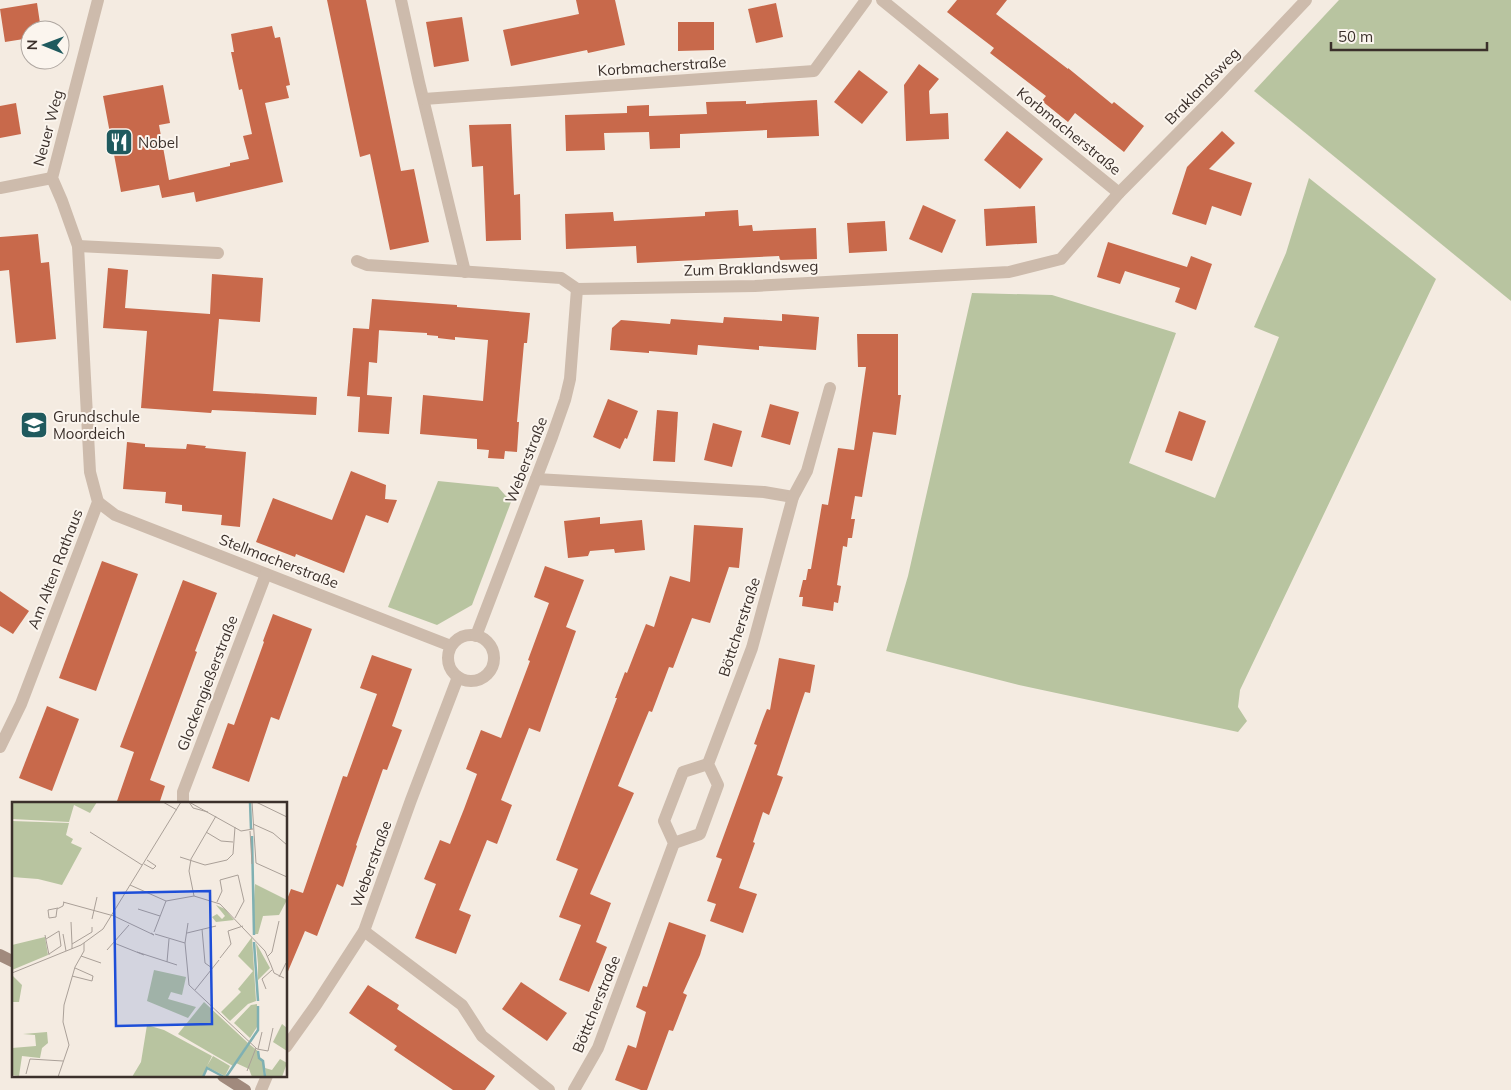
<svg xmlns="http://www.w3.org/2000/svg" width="1511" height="1090" viewBox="0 0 1511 1090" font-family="Mulish,sans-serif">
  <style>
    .green { fill: #b8c4a0 }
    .building { fill: #c8694b }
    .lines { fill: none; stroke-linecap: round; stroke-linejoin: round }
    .minor { stroke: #cdbbac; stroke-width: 12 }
    .secondary { stroke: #a18a7d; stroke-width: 12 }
    .labels { text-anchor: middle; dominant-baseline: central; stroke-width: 4; stroke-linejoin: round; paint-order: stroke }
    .street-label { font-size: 15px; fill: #3b302b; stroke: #fbf5ee }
    .poi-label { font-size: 15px; fill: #3b302b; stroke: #fbf5ee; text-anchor: start }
    .inset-river { fill: none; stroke: #7fb0b2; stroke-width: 2.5 }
    .inset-road { fill: none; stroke: #aaa098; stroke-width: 1 }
    .view { fill: #1d4ed8; fill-opacity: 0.15; stroke: #1d4ed8; stroke-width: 2.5 }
    .inset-edge { fill: none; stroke: #3b302b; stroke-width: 2.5 }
  </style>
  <rect width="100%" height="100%" fill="#f4ebe1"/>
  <g class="green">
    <path d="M1339 0H1511V301L1254 91Z"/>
    <path d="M1309 178 1436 279 1240 690 1238 707 1247 721 1238 732 1019 685 886 651 908 576 972 293 1052 295 1176 333 1129 463 1215 498 1279 337 1254 327 1286 253Z"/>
    <path d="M438 481 498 487 511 502 472 605 437 625 388 607Z"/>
  </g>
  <g class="building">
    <path d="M327 0H366L401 171 414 169 429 242 390 250 370 154 360 157Z"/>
    <path d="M576 0H615L625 45 588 53 587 50 511 66 503 30 579 14Z"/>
    <path d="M957 0H1007L996 14 1068 69V68L1112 104 1114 102 1144 126 1124 152 1075 113 1068 122 1042 101 1046 96 990 53 994 48 947 12Z"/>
    <path d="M37 3 41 30H30V38L5 42 0 9Z"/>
    <path d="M776 3 783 37 756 43 748 9Z"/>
    <path d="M462 17 469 61 434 67 426 22Z"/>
    <path d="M678 22H714V50L678 51Z"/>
    <path d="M272 26 275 38 280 37 290 85 286 86 289 98 265 103 283 182 196 202 194 192 162 198 159 185 121 192 103 96 163 85 170 123 159 125 169 180 230 166V163L249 159 243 136 252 134 242 89 239 90 231 52H234L231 34Z"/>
    <path d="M919 64 939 79 929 91 930 114 948 113 949 139 906 141 904 85Z"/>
    <path d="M859 70 888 92 862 124 834 102Z"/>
    <path d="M817 100 819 136 767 138V130L680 134V148L650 149 649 132 604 133 605 150 566 151 565 115 627 113V106L649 105V116L707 114 706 102 746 101V104Z"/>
    <path d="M16 103 21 134 0 138V106Z"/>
    <path d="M511 124 514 195 520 194 521 240 486 241 483 166 472 167 469 125Z"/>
    <path d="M1007 131 1043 159 1020 189 984 160Z"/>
    <path d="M1222 131 1235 143 1209 169 1252 183 1241 216 1212 206 1206 225 1172 214 1187 167Z"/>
    <path d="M923 205 956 220 942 253 909 239Z"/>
    <path d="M1035 206 1037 243 986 246 984 209Z"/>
    <path d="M738 210 739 226 752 225 753 231 816 228 817 259 780 260 779 256 637 263 636 246 566 249 565 214 613 212 614 221 705 216V212Z"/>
    <path d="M885 221 887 251 849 253 847 223Z"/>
    <path d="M38 234 41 263 49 262 56 339 16 343 9 270 0 271V237Z"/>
    <path d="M1108 242 1187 267 1191 256 1212 264 1196 310 1175 302 1180 288 1125 271 1120 284 1097 277Z"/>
    <path d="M108 268 128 270 125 308 210 314 212 274 263 278 260 322 219 319 213 391 317 397 316 415 212 410 211 413 141 408 147 331 103 328Z"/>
    <path d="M372 299 457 305V307L530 313 527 343H524L517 422H519L517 452 505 451 504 459 488 458 489 450 477 449V439L420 434 423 395 483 401 488 340 455 337V340L438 338V336L427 335V333L376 330H379L377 363 369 362 367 395 392 397 389 434 358 432 360 397 347 396 353 328 369 329Z"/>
    <path d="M782 314 819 317 816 350 759 346V350L698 345 697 355 649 351V353L610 350 612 328 621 320 670 324 671 319 723 323 724 317 782 321Z"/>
    <path d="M857 334H898V395H901L896 435 873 432 862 497 855 496 851 519H855L852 538H848L847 547 843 546 837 585 841 586 838 603 834 602 833 611 802 606 803 597H799L803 580H806L808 569H811L822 504 828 505 838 448 854 450 866 367H858Z"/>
    <path d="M608 399 638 411 627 439 625 438 620 449 593 437Z"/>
    <path d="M770 404 799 412 790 445 761 437Z"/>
    <path d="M657 410 678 412 675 462 653 461Z"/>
    <path d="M1179 411 1206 421 1192 461 1165 452Z"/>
    <path d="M713 423 742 431 732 467 704 460Z"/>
    <path d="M127 442 145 444V447L186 449 187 444 206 446 205 448 246 452 240 527 221 525 222 515 182 511V505L165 503 166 492 123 489Z"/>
    <path d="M351 471 386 485 385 499 397 500 388 523 366 515 344 573 296 554 295 557 256 542 273 498 332 520Z"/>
    <path d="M600 517V524L642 520 645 550 615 553 614 549 590 551 588 556 568 558 564 521Z"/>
    <path d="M694 525 743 528 739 568 729 567 710 623 692 618 673 668 669 667 652 712 649 711 618 786 634 793 590 894 611 903 596 942 607 947 589 992 559 980 581 925 559 917 578 869 556 860 617 698H615L625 672 627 673 646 624 654 627 670 576 690 582Z"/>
    <path d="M102 561 138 574 96 691 59 678Z"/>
    <path d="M545 566 584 580 566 627 576 631 540 732 529 728 501 800 512 805 497 844 487 840 459 910 471 915 456 954 415 938 436 884 424 879 440 840 450 844 464 809 477 774 466 769 481 730 501 738 530 661 528 660 549 603 534 597Z"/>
    <path d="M183 580 217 593 195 651 197 652 150 780 165 786 159 804H116L134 752 120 747Z"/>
    <path d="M0 591 29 611 13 634 0 626Z"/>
    <path d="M273 614 312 629 279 720 271 717 249 782 212 768 228 723 234 725 264 642 263 641Z"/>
    <path d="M372 655 412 669 392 726 402 730 387 770 383 769 356 845 357 846 343 887 337 884 317 936 305 931 286 976V902L291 889 303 893 343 776 347 777 377 694 360 688Z"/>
    <path d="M779 658 815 665 810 693 805 692 777 775 783 777 769 815 763 812 753 842 755 843 739 888 757 894 743 933 710 921 716 904 707 901 722 859 716 857 757 745 754 744 763 719 767 709 770 710Z"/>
    <path d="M47 706 79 719 52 791 19 778Z"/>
    <path d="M669 922 706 935 700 955 683 993 687 995 673 1031 669 1030 647 1090H641L615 1080 628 1045 636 1048 646 1012 636 1007 643 986 647 987Z"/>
    <path d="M521 982 567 1013 547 1041 502 1009Z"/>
    <path d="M368 985 399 1005 397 1009 495 1076 485 1090H453L394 1050 397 1046 349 1013Z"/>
  </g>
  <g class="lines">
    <g class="minor">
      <path d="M401 0 419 82 465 272"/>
      <path d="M882 0 1119 193"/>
      <path d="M424 99 814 71 866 0"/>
      <path d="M0 188 52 178"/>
      <path d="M78 246 218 253"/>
      <path d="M357 261 367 265 561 278 577 289 755 286 1009 272 1061 259 1119 193 1217 94 1306 0"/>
      <path d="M536 479 764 492 793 497"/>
      <path d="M98 502 115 515 451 646"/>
      <circle cx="471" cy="658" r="23"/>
      <path d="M476 636 552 437 565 400 570 379 577 289"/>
      <path d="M0 747 21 704 98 502 90 472 78 246 62 201 52 178 98 0"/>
      <path d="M183 804V792L266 574"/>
      <path d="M674 843 700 834 718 785 708 764 752 648 793 497 807 471 830 388"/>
      <path d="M364 931 462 1005 482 1036 549 1090"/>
      <path d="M286 1047 316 1005 364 931 411 800 458 677"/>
      <path d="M261 1090 267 1076"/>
      <path d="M574 1090 598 1048 674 843 664 821 683 772 708 764"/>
    </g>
    <g class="secondary">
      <path d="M0 955 14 962"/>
      <path d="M223 1076 245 1090"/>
    </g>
  </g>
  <defs>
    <g id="restaurant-square" transform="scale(1.4375)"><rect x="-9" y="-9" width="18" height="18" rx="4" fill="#1f5a5e" stroke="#fbf5ee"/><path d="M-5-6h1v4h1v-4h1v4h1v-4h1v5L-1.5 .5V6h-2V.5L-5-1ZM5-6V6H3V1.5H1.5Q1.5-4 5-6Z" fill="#fff"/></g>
    <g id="school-square" transform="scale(1.4375)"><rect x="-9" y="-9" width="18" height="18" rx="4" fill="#1f5a5e" stroke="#fbf5ee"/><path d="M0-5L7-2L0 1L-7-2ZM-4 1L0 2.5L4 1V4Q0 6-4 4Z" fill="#fff"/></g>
  </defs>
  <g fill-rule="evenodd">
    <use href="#restaurant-square" x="119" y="142"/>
    <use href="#school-square" x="34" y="425"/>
  </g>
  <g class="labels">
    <g class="street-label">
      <text transform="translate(662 66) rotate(-4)">Korbmacherstraße</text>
      <text transform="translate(1202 86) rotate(-46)">Braklandsweg</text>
      <text transform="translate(48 128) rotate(-75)">Neuer Weg</text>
      <text transform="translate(1069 131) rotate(39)">Korbmacherstraße</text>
      <text transform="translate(751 268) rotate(-2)">Zum Braklandsweg</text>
      <text transform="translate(526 460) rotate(-69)">Weberstraße</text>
      <text transform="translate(279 561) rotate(21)">Stellmacherstraße</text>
      <text transform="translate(55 569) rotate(-69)">Am Alten Rathaus</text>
      <text transform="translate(739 627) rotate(-72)">Böttcherstraße</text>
      <text transform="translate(207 683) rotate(-69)">Glockengießerstraße</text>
      <text transform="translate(371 864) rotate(-70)">Weberstraße</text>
      <text transform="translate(596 1004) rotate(-68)">Böttcherstraße</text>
    </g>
    <g class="poi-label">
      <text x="138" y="142">Nobel</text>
      <text x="53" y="416">Grundschule<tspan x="53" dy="17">Moordeich</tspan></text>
    </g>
  </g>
  <g transform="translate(12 802)">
    <rect width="275" height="275" fill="#f4ebe1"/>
    <path d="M0 0H85L78 11 62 3 57 20 0 17ZM0 19 57 21 54 33 61 37 59 41 70 46 50 83 26 77 0 75ZM243 82 275 98 267 113 251 114 246 132H242L241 114ZM204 103 213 107 222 118 204 120 200 115 205 112 210 117 213 114ZM33 135 36 153 0 168V143ZM240 135 244 199 236 202 218 219 209 210 229 190 226 187 241 169 226 154ZM244 141 258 166 246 178V162ZM142 168 174 175 170 193 159 190 156 197 184 205 176 216 135 199ZM1 174 10 183 7 200H0ZM192 200 236 241 221 264 166 232ZM245 202V225L238 236 222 221 239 203ZM270 222 275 226V249L261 240ZM135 223 152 228 200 254 195 264 201 254 218 264 213 274 195 265 190 275H120L129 260ZM35 230 36 241 30 246 28 256 10 254 7 274 0 273V246L24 244 23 233 11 232ZM237 242 246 249 247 256 251 260 252 275H240L237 267 224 261ZM268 257 275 261 270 275H254L253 266 260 268Z" fill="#b8c4a0"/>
    <path class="inset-river" d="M238 0 239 27M240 34 242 133M242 140 246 199M246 249 247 256 251 259 253 275M191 275 195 266 212 275M214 275 246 228V204"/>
    <path class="inset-road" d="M151 0 165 8M177 0 229 29 241 27M177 0 181 6 196 10M240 0 244 61 275 75M244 0 275 15M241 22 261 31 275 43M238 29 240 62M78 30 130 63M194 30 209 39 221 40M168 55 193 63 215 58 221 52 223 25M132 62 141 67 144 64 135 58M118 83 154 99 182 94 208 102 253 149 259 163M182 94 177 69 179 57 204 14M51 100 102 114 142 133 139 131M205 100 210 89 208 78 226 73 232 99 223 116M46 106 36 108 37 116 44 115 45 107 51 104 52 100M126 107 148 114M80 117 85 95M59 120 60 142M176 121 173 141 177 183 245 247 256 249 261 226M190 127 193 161 200 166M142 130 154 99M175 131 204 124M51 132 54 149M143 132 173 141M33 133 37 153M34 137 47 129 49 144 37 152M102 141 132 153M60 147V142L80 130V125M95 148 117 123M125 150 165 163M69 154 89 161M255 155 260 150 267 119M208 156 219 142 216 129 231 124M155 160 157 137M259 163 262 171 272 176M0 171 69 143 91 127 169 0M60 174 80 179 81 174 63 166M267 175 274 161M254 187 250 177 260 168M183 188 207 158M246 247 250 230M235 269 244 246M14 272 18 257 51 259M46 275 57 243 51 220 52 203 63 165 72 149V141"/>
    <path class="view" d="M198 89 200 222 104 224 102 91Z"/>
    <rect width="275" height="275" class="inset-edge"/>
  </g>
  <g transform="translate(45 45) rotate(271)"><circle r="24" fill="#fbf5ee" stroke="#aea6a0"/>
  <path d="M0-4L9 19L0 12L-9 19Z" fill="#1f5a5e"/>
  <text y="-8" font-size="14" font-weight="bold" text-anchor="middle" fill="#3b302b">N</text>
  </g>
  <path d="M1331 42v8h156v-8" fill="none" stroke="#3b302b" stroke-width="2.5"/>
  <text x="1338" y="42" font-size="15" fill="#3b302b" stroke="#fbf5ee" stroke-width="4" paint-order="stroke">50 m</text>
</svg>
